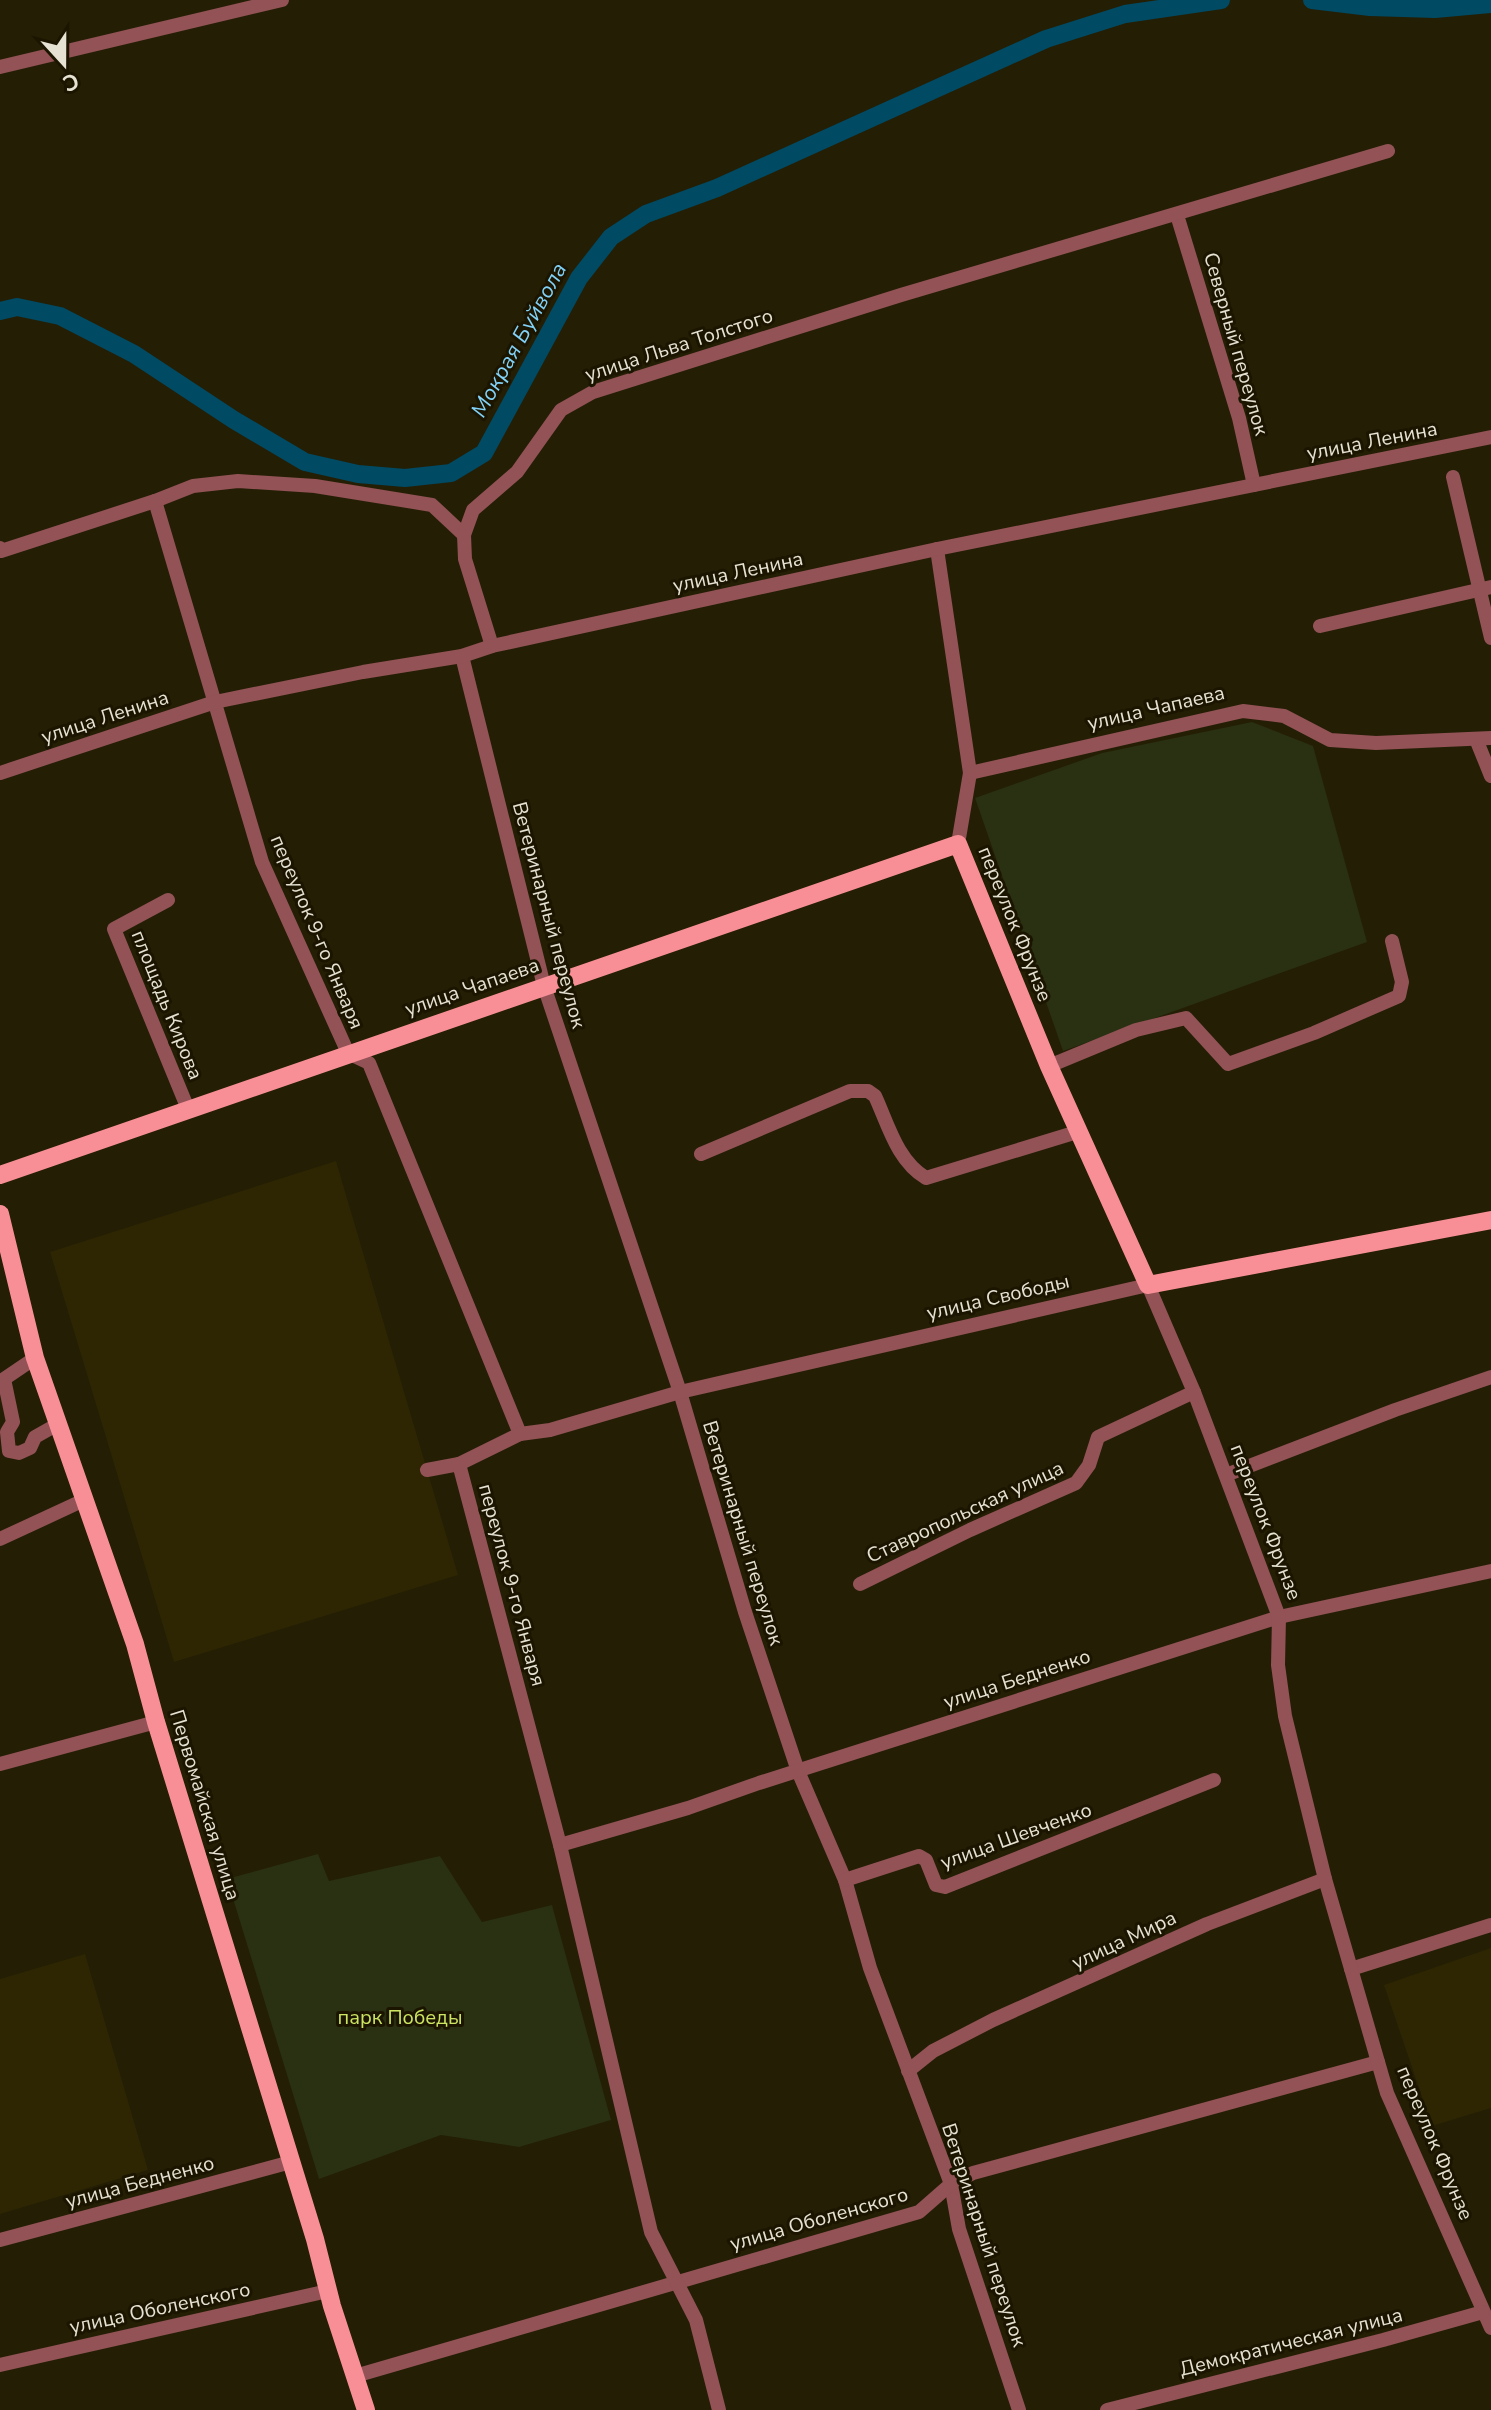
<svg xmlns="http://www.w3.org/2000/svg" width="1491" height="2410" viewBox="0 0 1491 2410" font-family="'Nunito Sans',sans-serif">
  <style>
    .built { fill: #2e2603 }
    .green { fill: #2a3012 }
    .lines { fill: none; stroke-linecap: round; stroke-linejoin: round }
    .river { stroke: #004a64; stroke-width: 18 }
    .minor { stroke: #925256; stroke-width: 14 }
    .major { stroke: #f98f96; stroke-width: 18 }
    .labels { text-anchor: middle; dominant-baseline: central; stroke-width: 6; stroke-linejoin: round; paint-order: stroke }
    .street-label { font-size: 20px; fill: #e6e2d3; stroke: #1b1500 }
    .park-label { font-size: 20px; fill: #cbe461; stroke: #1b1500 }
    .water-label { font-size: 22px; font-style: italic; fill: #82d2f8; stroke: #1b1500 }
  </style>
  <rect width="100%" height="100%" fill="#241e04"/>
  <g class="built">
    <path d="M336 1161 458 1575 174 1662 50 1252Z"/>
    <path d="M1491 1948V2108L1432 2126 1384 1985Z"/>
    <path d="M85 1954 148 2170 0 2214V1979Z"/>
  </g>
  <g class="green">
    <path d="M1252 722 1313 746 1367 942 1063 1051 975 798 1102 753Z"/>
    <path d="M318 1854 329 1881 440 1856 482 1922 552 1905 611 2120 519 2147 441 2135 319 2179 227 1879Z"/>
  </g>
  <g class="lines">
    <g class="river">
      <path d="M1312 0 1370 7 1435 9 1491 4"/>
      <path d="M0 311 17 307 60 316 134 354 234 420 305 462 358 474 405 478 451 473 484 453 579 278 611 237 646 214 717 188 1046 39 1125 14 1221 0"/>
    </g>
    <g class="minor">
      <path d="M0 67 282 0"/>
      <path d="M1177 215 1239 418 1254 485"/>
      <path d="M1453 477 1491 638"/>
      <path d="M155 501 262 862 348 1053 369 1063 520 1434"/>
      <path d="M0 548 1 551 155 501 193 486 238 481 315 486 432 505 464 535"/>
      <path d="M937 549 970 773 958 844"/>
      <path d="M1320 626 1491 587"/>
      <path d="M492 646 465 559 464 535 473 510 517 472 561 410 593 392 901 295 1388 151"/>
      <path d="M462 656 544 986 680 1392 745 1612 798 1771 845 1880 870 1968 951 2184 959 2229 1019 2410"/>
      <path d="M1476 739 1491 776"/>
      <path d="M0 773 215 702 363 672 462 656 492 646 937 549 1491 437"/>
      <path d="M970 773 1243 711 1284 716 1330 740 1376 743 1491 738"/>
      <path d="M168 900 114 929 188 1109"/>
      <path d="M1049 1066 1136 1030 1186 1018 1228 1064 1314 1033 1399 996 1402 982 1392 941"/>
      <path d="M701 1154 850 1091H868L875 1096C888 1124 897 1161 926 1178L1077 1132"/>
      <path d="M35 1358 4 1379 13 1422 7 1432 9 1451 19 1453 30 1448 35 1437 58 1424"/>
      <path d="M427 1470 459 1464"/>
      <path d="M1226 1475 1395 1410 1491 1377"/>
      <path d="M0 1539 84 1500"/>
      <path d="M860 1584 970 1530 1076 1483 1089 1465 1098 1437 1194 1392"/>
      <path d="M0 1764 156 1722"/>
      <path d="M560 1845 688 1808 759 1783 1279 1617 1491 1571"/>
      <path d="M845 1880 919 1856 926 1860 936 1885 945 1887 1214 1780"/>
      <path d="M1351 1969 1491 1925"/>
      <path d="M908 2071 933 2051 993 2020 1207 1924 1325 1879"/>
      <path d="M0 2240 291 2162"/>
      <path d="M0 2365 328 2291"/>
      <path d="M355 2376 919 2212 951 2184 973 2173 1378 2062"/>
      <path d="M719 2410 696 2320 651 2232 560 1845 459 1464 520 1434 550 1430 680 1392 1148 1285 1194 1392 1279 1617 1278 1665 1285 1716 1325 1879 1387 2093 1491 2328"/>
      <path d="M1107 2410 1383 2340 1483 2312"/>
    </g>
    <g class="major">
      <path d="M0 1175 958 844 1049 1066 1148 1285 1491 1220"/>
      <path d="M0 1214 35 1358 135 1644 156 1722 315 2239 332 2306 366 2410"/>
    </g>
  </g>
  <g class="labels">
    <g class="street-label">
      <text transform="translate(1236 344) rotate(74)">Северный переулок</text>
      <text transform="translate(679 345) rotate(-18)">улица Льва Толстого</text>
      <text transform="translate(1372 441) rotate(-11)">улица Ленина</text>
      <text transform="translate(738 572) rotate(-12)">улица Ленина</text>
      <text transform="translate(1156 708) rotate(-13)">улица Чапаева</text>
      <text transform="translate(105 717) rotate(-18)">улица Ленина</text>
      <text transform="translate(549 915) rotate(75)">Ветеринарный переулок</text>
      <text transform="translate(1015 924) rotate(68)">переулок Фрунзе</text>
      <text transform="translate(317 932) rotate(67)">переулок 9-го Января</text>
      <text transform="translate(472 987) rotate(-19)">улица Чапаева</text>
      <text transform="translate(167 1005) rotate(68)">площадь Кирова</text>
      <text transform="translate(998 1297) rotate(-13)">улица Свободы</text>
      <text transform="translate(965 1512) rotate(-25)">Ставропольская улица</text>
      <text transform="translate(1266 1522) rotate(69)">переулок Фрунзе</text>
      <text transform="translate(743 1533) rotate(73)">Ветеринарный переулок</text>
      <text transform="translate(512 1585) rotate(75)">переулок 9-го Января</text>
      <text transform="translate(1017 1679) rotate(-18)">улица Бедненко</text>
      <text transform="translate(205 1805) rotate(73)">Первомайская улица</text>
      <text transform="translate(1016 1836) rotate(-20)">улица Шевченко</text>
      <text transform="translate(1124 1940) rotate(-25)">улица Мира</text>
      <text transform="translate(1435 2143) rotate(67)">переулок Фрунзе</text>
      <text transform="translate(140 2182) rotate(-15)">улица Бедненко</text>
      <text transform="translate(819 2219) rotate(-16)">улица Оболенского</text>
      <text transform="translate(984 2235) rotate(72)">Ветеринарный переулок</text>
      <text transform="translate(160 2308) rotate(-12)">улица Оболенского</text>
      <text transform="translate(1291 2342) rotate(-14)">Демократическая улица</text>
    </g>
    <g class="park-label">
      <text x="400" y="2017">парк Победы</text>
    </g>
    <g class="water-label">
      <text transform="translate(519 340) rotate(-61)">Мокрая Буйвола</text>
    </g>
  </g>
  <g transform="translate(64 64) rotate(159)" stroke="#1b1500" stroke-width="6" paint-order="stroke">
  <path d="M0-6L14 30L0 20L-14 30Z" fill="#e6e2d3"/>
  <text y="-12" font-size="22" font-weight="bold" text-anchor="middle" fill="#e6e2d3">С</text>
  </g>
</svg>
